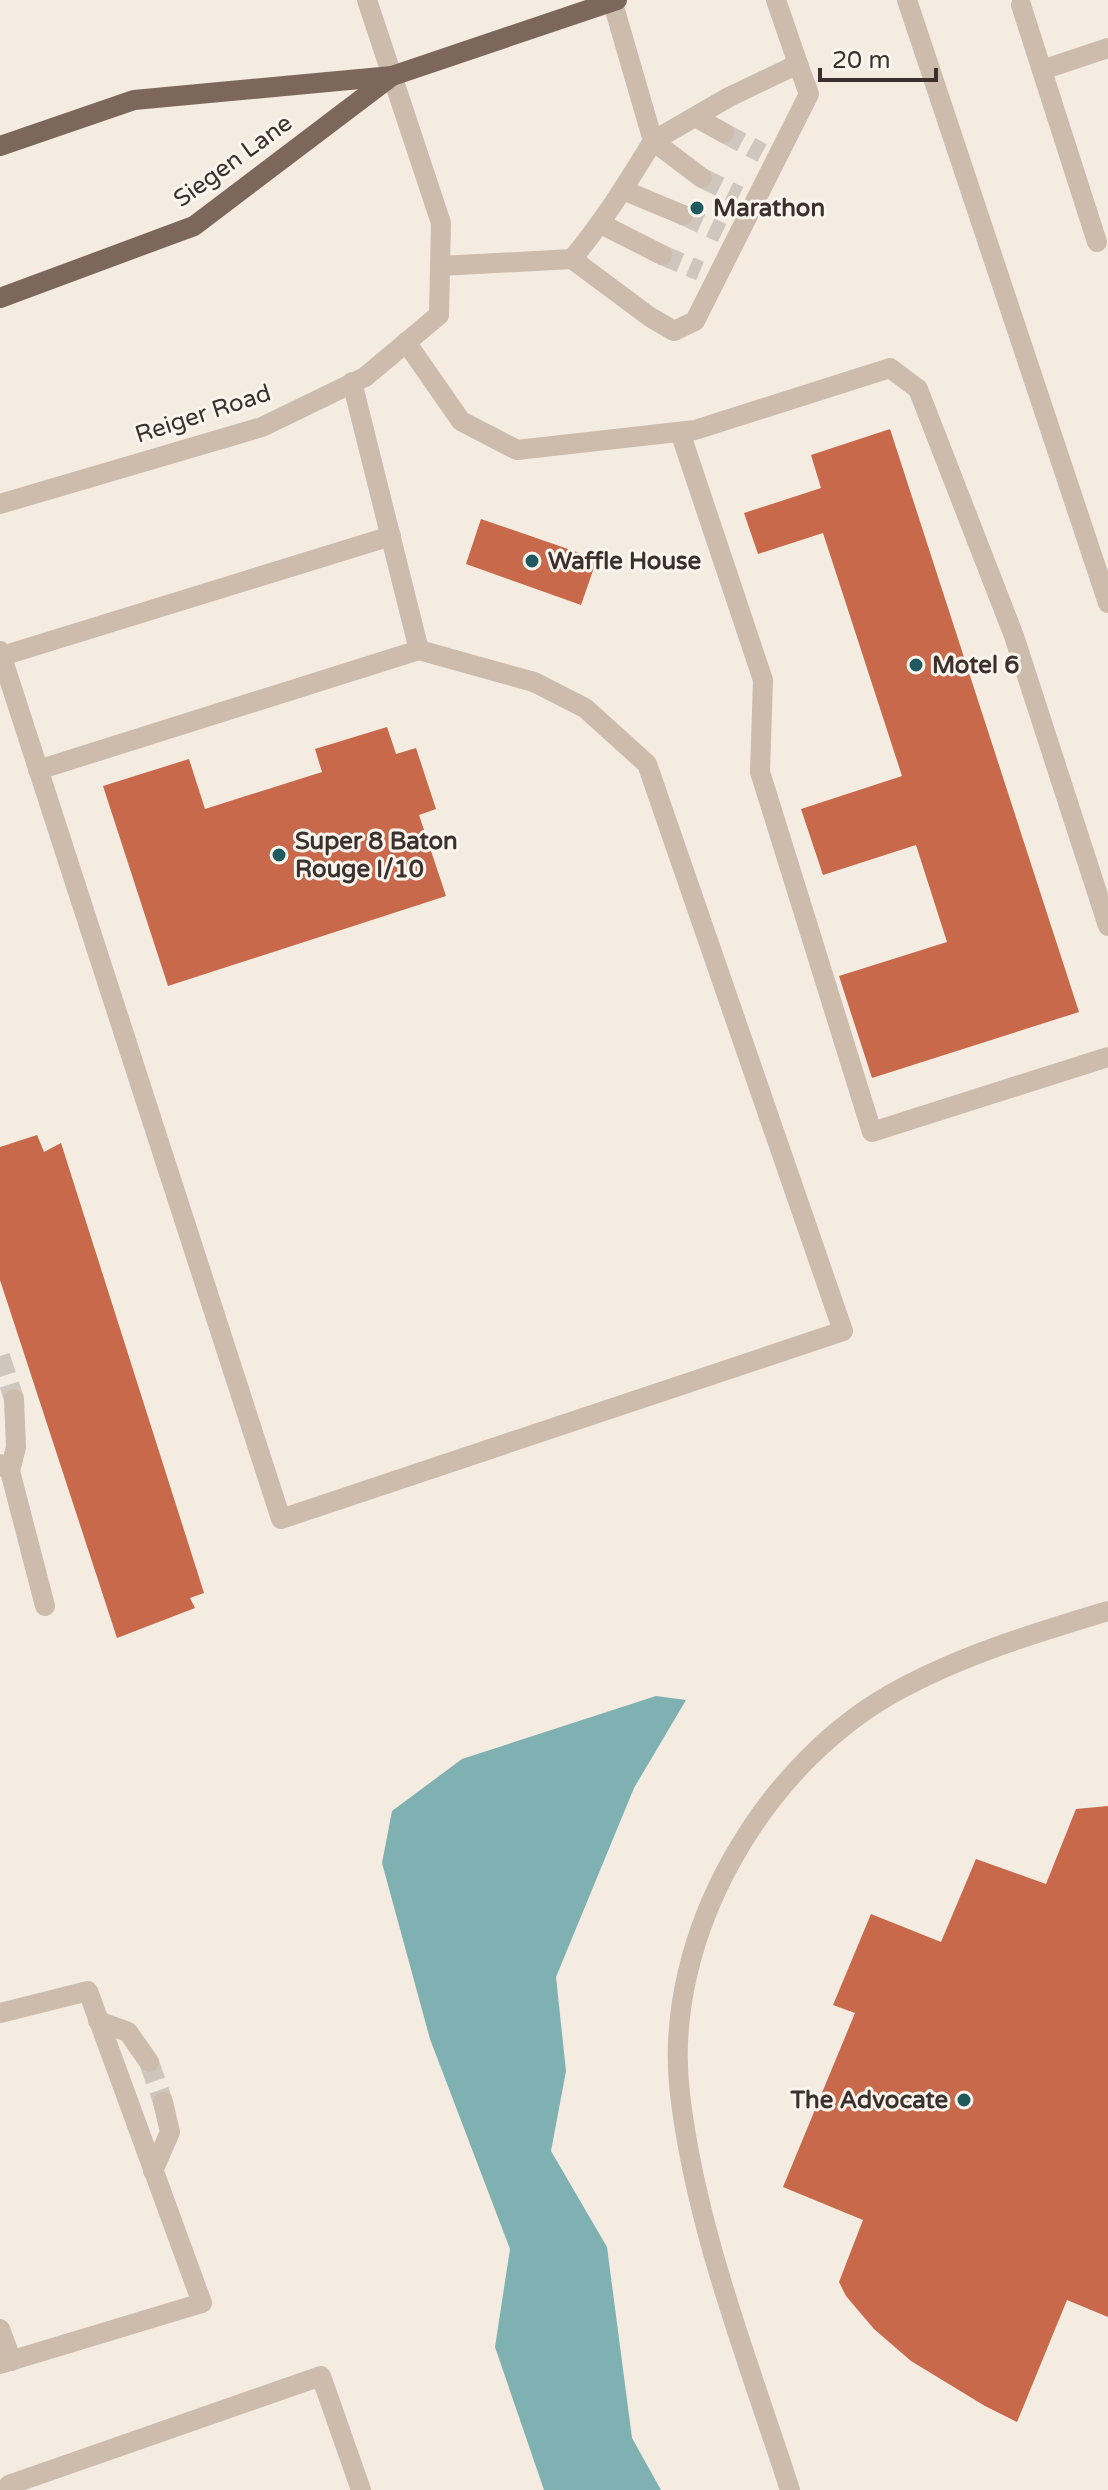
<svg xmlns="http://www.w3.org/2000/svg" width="1108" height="2490" viewBox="0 0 1108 2490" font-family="'Varela Round',sans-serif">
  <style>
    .water { fill: #7fb0b2 }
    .building { fill: #c8694b }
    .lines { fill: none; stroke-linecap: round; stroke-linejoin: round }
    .minor-tunnel { stroke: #cfc6bd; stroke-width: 20; stroke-dasharray: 20 10; stroke-linecap: butt }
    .minor { stroke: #cdbbac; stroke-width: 20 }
    .major { stroke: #7d675c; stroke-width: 20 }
    .poi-dot { fill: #1f5a5e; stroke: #fbf5ee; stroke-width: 3 }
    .labels { text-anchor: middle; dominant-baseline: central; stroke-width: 6; stroke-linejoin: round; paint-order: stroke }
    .street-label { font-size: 24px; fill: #3b302b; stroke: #fbf5ee }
    .poi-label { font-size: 24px; font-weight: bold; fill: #3b302b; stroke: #fbf5ee; text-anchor: start }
  </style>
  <rect width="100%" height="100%" fill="#f4ebe1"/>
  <path class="water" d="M656 1696 686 1700 634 1788 556 1977 566 2071 551 2151 607 2247 632 2438 661 2490H544L495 2347 510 2249 430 2039 382 1863 392 1811 462 1759Z"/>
  <g class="building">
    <path d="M890 429 1079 1012 872 1078 839 976 947 942 916 845 823 875 801 809 902 776 823 533 758 554 744 513 821 488 811 455Z"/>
    <path d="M481 519 597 559 581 605 466 564Z"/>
    <path d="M387 727 396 754 416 748 436 809 419 815 446 896 168 986 103 786 189 759 205 809 322 772 315 749Z"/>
    <path d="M37 1135 44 1152 61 1143 204 1593 190 1598 195 1608 117 1638 0 1280V1147Z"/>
    <path d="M1108 1806V2317L1067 2300 1017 2422 985 2406 911 2361 874 2329 846 2296 839 2282 863 2220 783 2187 855 2013 833 2005 871 1914 941 1942 976 1859 1046 1884 1076 1809Z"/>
  </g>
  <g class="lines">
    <g class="minor-tunnel">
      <path d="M724 133 762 153"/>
      <path d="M702 178 739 196"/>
      <path d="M683 215 722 233"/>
      <path d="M662 255 700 271"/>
      <path d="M0 1356 14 1399"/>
      <path d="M149 2062 163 2102"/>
    </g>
    <g class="minor">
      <path d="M907 0 1108 603"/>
      <path d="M1021 5 1097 242"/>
      <path d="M1042 70 1108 48"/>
      <path d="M697 118 724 133"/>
      <path d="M702 178 653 141 729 97 798 64 776 0"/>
      <path d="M623 190 683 215"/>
      <path d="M601 224 662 255"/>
      <path d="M572 259 650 317 674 331 695 321 809 94 798 64"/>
      <path d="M440 266 572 259C603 222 628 182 653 141L612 0"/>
      <path d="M406 342 461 421 517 450 695 430 890 368 918 389 1014 636 1108 926"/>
      <path d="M680 432 763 680 760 772 872 1132 1108 1057"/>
      <path d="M0 504 262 427 365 377 439 315 441 223 367 0"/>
      <path d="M0 651 281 1519 843 1331 647 764 585 708 534 682 419 650 352 382"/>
      <path d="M2 656 391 536"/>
      <path d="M38 770 419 650"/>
      <path d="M0 1464 10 1471 45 1606"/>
      <path d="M10 1471 16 1447 14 1399"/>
      <path d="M0 2013 88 1991 202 2303 0 2364"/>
      <path d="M98 2021 128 2032 149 2062"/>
      <path d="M153 2171 170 2132 163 2102"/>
      <path d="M0 2329 12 2361"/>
      <path d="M5 2490 9 2485 321 2376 361 2490"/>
      <path d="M790 2490C748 2360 696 2230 680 2094 661 1936 765 1759 904 1687 968 1653 1039 1632 1108 1611"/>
    </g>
    <g class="major">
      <path d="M0 146 134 100 392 76 617 0"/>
      <path d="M0 298 194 226 392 76"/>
    </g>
  </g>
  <g class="poi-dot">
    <circle cx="697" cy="208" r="8"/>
    <circle cx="532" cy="561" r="8"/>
    <circle cx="916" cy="665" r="8"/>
    <circle cx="279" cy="855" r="8"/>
    <circle cx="964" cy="2100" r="8"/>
  </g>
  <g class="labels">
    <g class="street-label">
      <text transform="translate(233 161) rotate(-36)">Siegen Lane</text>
      <text transform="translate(203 414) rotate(-18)">Reiger Road</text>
    </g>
    <g class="poi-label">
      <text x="713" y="208">Marathon</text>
      <text x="548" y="561">Waffle House</text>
      <text x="932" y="665">Motel 6</text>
      <text x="295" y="841">Super 8 Baton<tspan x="295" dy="28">Rouge I/10</tspan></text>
      <text x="948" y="2100" text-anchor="end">The Advocate</text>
    </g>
  </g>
  <path d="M820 68v12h116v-12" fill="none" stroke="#3b302b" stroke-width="4"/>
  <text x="832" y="68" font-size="24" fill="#3b302b" stroke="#fbf5ee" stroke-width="6" paint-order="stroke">20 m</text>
</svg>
